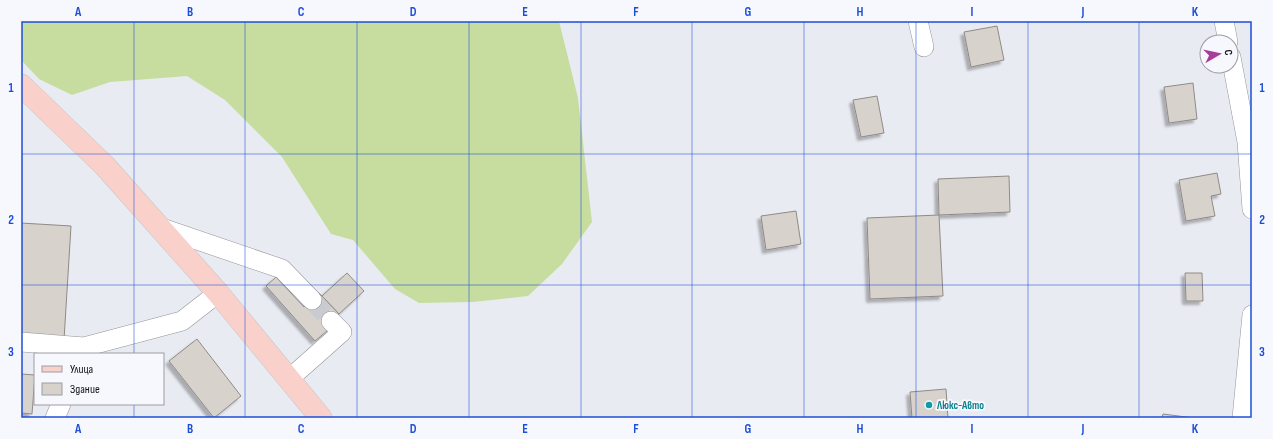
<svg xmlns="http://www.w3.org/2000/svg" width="1273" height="439" viewBox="0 0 1273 439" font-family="'Sofia Sans Condensed',sans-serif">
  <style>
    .grass { fill: #c6dd9f }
    .building { fill: #d7d2cc; stroke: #908a85; filter: url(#shadow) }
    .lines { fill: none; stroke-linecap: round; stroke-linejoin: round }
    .minor-tunnel { stroke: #c9cbd1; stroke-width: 19; stroke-dasharray: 19 10; stroke-linecap: butt }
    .minor-casing { stroke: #92949b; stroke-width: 20 }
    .major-casing { stroke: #c6c7c7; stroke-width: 23 }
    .minor { stroke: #fff; stroke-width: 19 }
    .major { stroke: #fad0cb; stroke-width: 22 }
    .grid { fill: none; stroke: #1d4ed8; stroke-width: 1; stroke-opacity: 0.55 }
    .culture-dot { fill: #0f9aa8; stroke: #f7f8fe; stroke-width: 1.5 }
    .labels { text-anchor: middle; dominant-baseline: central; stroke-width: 3.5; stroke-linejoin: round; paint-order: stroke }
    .culture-label { font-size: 11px; font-weight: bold; fill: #0d838f; stroke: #f7f8fe; text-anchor: start }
    .neatline { fill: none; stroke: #1d4ed8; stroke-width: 1.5 }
    .grid-label { font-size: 13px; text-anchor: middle; font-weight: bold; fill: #1d4ed8 }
  </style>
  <defs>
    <filter id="shadow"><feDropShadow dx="-3.5" dy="3.5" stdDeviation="1" flood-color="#0004"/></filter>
  </defs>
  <rect width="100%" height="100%" fill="#e9ebf2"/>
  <path class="grass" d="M21 21H559L578 98 592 222 562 264 528 296 473 302 419 303 395 289 353 240 331 234 282 157 225 100 187 76 110 82 72 95 39 79 21 60Z"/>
  <g class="building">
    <path d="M997 26 1004 60 971 67 964 32Z"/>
    <path d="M1193 83 1197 119 1169 123 1164 87Z"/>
    <path d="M877 96 884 133 861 137 853 100Z"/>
    <path d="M1217 173 1221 194 1211 196 1215 216 1186 221 1179 180Z"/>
    <path d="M1009 176 1010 212 939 215 938 179Z"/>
    <path d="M796 211 801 244 766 250 761 216Z"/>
    <path d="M939 215 943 296 870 299 867 218Z"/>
    <path d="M21 223 71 226 64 340 21 338Z"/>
    <path d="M347 273 364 291 339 314 322 296Z"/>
    <path d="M1185 273H1202L1203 301H1186Z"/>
    <path d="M276 277 304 307 319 293 339 314 325 327 328 330 315 341 266 286Z"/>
    <path d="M197 339 241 396 214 418 169 361Z"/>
    <path d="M21 374 35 375 32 414 21 413Z"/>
    <path d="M946 389 948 418H912L910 392Z"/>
    <path d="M1163 414 1194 418H1162Z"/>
  </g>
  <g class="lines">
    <path class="minor-tunnel" d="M312 300 331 321"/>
    <g class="minor-casing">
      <g id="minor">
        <path d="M918 21 924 47"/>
        <path d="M1224 21 1228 42"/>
        <path d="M1231 57 1247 142 1252 209"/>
        <path d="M159 227 282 269 312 300"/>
        <path d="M21 342 84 347 182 321 218 293"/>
        <path d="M289 379 342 332 331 321"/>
        <path d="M55 418 61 404"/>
        <path d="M1242 418 1252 315"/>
      </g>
    </g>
    <g class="major-casing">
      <path id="major" d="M21 85 105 166 218 293 321 418"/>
    </g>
    <use href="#minor" class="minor"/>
    <use href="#major" class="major"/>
  </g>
  <path class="grid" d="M134 21V354M245 21V418M357 21V418M469 21V418M581 21V418M692 21V418M804 21V418M916 21V418M1028 21V418M1139 21V418M21 154H1252M21 285H1252M134 404V418"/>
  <circle class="culture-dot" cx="929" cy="405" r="4"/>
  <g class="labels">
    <g class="culture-label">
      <text x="937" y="405">Люкс-Авто</text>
    </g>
  </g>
  <rect width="1273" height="439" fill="none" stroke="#f7f8fe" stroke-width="44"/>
  <rect x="34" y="353" width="130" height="52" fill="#f7f8fe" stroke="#9c9da2"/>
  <rect x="42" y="366" width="20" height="6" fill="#fad0cb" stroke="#9c9da2"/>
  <text x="70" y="373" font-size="12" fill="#131417">Улица</text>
  <rect x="42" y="383" width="20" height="12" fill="#d7d2cc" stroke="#9c9da2"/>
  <text x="70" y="393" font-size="12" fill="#131417">Здание</text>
  <g transform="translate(1219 54) rotate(81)"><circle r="19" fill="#f7f8fe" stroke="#9c9da2"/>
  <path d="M0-3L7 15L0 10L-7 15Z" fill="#a93b99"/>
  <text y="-6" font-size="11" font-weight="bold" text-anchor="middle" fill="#131417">С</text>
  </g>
  <rect x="22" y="22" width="1229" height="395" class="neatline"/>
  <g class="grid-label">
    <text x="78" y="16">A</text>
    <text x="190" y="16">B</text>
    <text x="301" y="16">C</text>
    <text x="413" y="16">D</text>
    <text x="525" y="16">E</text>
    <text x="636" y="16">F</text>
    <text x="748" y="16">G</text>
    <text x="860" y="16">H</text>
    <text x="972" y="16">I</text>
    <text x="1083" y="16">J</text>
    <text x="1195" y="16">K</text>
    <text x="11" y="92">1</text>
    <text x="1262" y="92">1</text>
    <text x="11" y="224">2</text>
    <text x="1262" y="224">2</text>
    <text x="11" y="356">3</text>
    <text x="1262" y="356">3</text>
    <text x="78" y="433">A</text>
    <text x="190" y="433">B</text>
    <text x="301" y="433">C</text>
    <text x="413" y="433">D</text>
    <text x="525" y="433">E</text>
    <text x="636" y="433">F</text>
    <text x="748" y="433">G</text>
    <text x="860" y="433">H</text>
    <text x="972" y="433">I</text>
    <text x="1083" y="433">J</text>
    <text x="1195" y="433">K</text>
  </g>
</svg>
